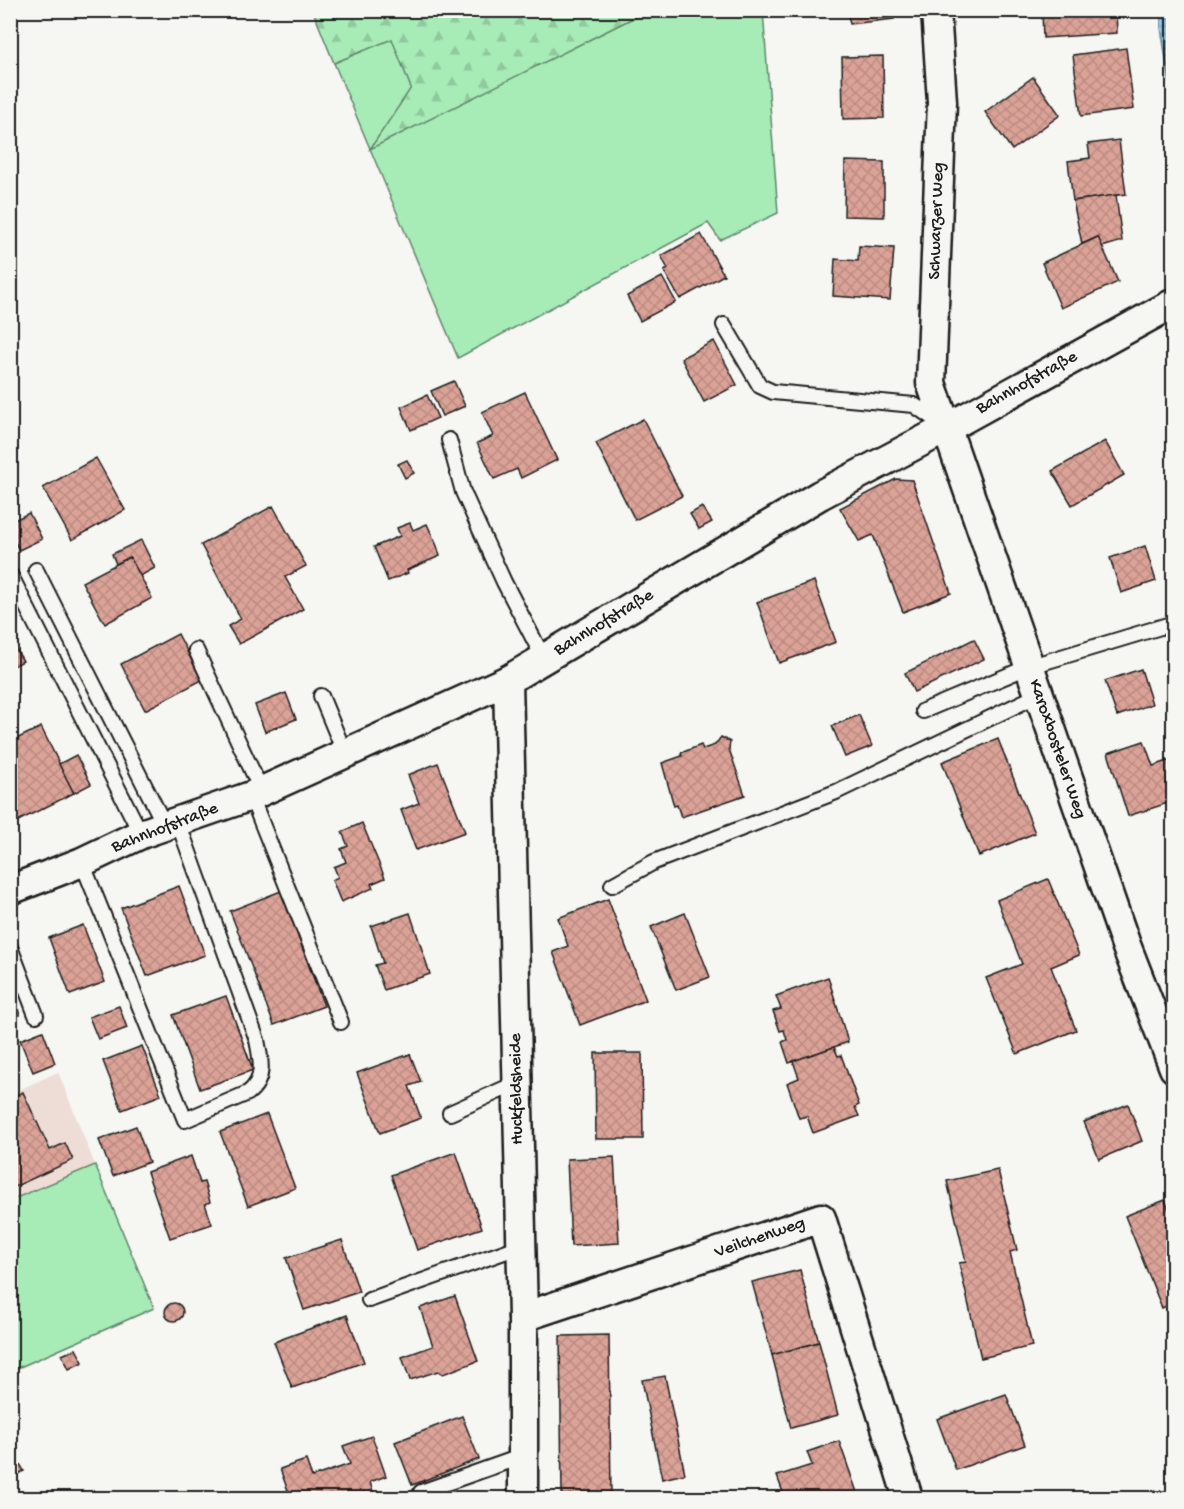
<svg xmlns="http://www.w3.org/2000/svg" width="1184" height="1509" viewBox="0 0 1184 1509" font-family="'Gochi Hand',sans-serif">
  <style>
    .built { fill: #eeddd7 }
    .green { fill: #a7ebb7; stroke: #62846a; stroke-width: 1.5 }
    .forest { fill: url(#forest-firs); stroke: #62846a; stroke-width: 1.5 }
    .water { fill: url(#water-rules); stroke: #62849b; stroke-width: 1.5 }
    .building { fill: url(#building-cross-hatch); stroke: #1c1c1c; stroke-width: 1.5 }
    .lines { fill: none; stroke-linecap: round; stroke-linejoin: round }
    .lane-casing { stroke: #1c1c1c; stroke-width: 18 }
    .street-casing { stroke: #1c1c1c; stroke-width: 33 }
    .lane { stroke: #f6f6f2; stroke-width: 14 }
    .street { stroke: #f6f6f2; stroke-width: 28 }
    .labels { text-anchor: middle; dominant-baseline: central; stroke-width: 6; stroke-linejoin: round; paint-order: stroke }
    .street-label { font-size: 18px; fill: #1c1c1c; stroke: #f6f6f2 }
  </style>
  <defs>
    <pattern id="forest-firs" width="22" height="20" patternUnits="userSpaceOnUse" patternTransform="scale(1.5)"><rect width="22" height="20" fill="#a7ebb7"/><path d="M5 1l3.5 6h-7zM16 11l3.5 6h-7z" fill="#8fc99d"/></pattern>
    <pattern id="water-rules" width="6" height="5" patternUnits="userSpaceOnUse" patternTransform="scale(1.5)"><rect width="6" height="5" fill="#90c9ef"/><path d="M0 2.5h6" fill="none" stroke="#7caccc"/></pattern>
    <pattern id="building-cross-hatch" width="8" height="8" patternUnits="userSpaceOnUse" patternTransform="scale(1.5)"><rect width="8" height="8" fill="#dba297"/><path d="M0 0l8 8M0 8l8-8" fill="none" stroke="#bb8b82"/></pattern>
  </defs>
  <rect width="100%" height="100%" fill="#f6f6f2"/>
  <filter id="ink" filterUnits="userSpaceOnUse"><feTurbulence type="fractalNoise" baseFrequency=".0167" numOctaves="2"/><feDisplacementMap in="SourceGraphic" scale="12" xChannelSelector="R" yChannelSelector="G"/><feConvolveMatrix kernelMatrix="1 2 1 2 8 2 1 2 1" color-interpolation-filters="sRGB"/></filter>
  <g filter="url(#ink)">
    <path class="built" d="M58 1072 95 1165 11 1200 10 1094Z"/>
    <g class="green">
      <path d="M647 11H763L778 213 720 240 708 223 458 358 334 63 392 38 412 88 371 148Z"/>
      <path d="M95 1165 154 1308 11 1371V1200Z"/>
    </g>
    <path class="forest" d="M313 11H647L370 149 411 88 392 39 334 63Z"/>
    <path class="water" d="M1161 11H1173V103L1161 28Z"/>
    <g class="building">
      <path d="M847 10H894V19L850 24Z"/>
      <path d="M1042 10H1116L1117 33 1043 38Z"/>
      <path d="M1126 48 1134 109 1081 116 1073 55Z"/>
      <path d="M883 56 884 118 843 119 842 57Z"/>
      <path d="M1033 77 1060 115 1012 150 985 112Z"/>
      <path d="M1119 140 1126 194 1073 201 1068 161 1090 158 1088 144Z"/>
      <path d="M845 161 884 162V217L844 216Z"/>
      <path d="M1116 195 1122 241 1102 247 1098 237 1082 244 1073 201Z"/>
      <path d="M701 234 724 275 680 299 664 271 668 269 661 256Z"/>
      <path d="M1098 237 1118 282 1061 308 1042 263Z"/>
      <path d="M859 246 894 248 890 300 833 296 835 259 858 261Z"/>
      <path d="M662 277 676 302 640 321 627 296Z"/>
      <path d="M714 341 737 385 704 402 681 358Z"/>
      <path d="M454 381 465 406 442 416 431 391Z"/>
      <path d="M525 392 557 460 521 478 517 469 494 479 477 443 493 436 482 412Z"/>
      <path d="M427 395 438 418 411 430 401 407Z"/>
      <path d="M643 419 682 496 635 520 596 443Z"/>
      <path d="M1105 441 1124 475 1072 505 1052 471Z"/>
      <path d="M96 458 125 510 72 540 43 488Z"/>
      <path d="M407 460 414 473 405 478 398 464Z"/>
      <path d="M896 479 912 480 951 593 903 612 873 535 859 541 840 508Z"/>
      <path d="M273 506 306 566 285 577 303 609 239 644 228 626 241 619 201 545Z"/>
      <path d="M702 507 712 522 699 529 690 514Z"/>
      <path d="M29 513 42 539 19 550 10 533V522Z"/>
      <path d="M410 523 413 530 427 524 437 546 440 556 407 570 408 573 388 581 374 547 400 536 397 528Z"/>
      <path d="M141 540 155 568 140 576 130 557 116 564 112 554Z"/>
      <path d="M1145 546 1156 581 1121 593 1110 558Z"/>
      <path d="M130 557 152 598 105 624 82 582Z"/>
      <path d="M814 581 836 642 779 663 757 602Z"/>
      <path d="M178 634 202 680 145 710 121 664Z"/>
      <path d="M10 639 23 661 10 668Z"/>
      <path d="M974 639 984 659 914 692 905 673Z"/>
      <path d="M1141 669 1152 704 1117 716 1105 681Z"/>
      <path d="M286 693 296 719 265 732 255 705Z"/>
      <path d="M859 715 872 746 845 757 832 726Z"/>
      <path d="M41 727 74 793 10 825V742Z"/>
      <path d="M721 737 730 742 729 749 745 795 681 817 677 805 674 806 662 763 682 756 681 753 701 745 703 749 715 745Z"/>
      <path d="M998 739 1035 833 979 856 942 762Z"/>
      <path d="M1144 741 1153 766 1174 759V801L1128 816 1108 753Z"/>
      <path d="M76 755 91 784 74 793 59 764Z"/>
      <path d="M438 763 465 832 416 850 401 810 419 803 408 775Z"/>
      <path d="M362 823 385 878 371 884 373 888 341 902 332 880 338 877 334 867 346 862 341 849 348 846 342 832Z"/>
      <path d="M1048 879 1079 955 1051 967 1076 1030 1017 1054 986 978 1022 964 997 900Z"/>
      <path d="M179 886 205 955 147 976 121 908Z"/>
      <path d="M281 891 324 1006 274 1025 230 911Z"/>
      <path d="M608 899 646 1000 580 1025 553 952 568 946 558 918Z"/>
      <path d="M410 913 430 974 384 990 375 965 383 963 371 926Z"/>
      <path d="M685 913 710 977 676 990 651 927Z"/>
      <path d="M83 925 105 982 70 995 49 938Z"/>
      <path d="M828 977 848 1042 789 1063 782 1042 787 1040 784 1030 780 1031 773 1011 781 1009 776 996Z"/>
      <path d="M10 988 20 1015 10 1018Z"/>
      <path d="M226 996 253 1070 200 1089 173 1015Z"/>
      <path d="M119 1006 127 1028 98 1039 89 1017Z"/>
      <path d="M43 1031 55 1063 33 1072 20 1040Z"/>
      <path d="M142 1046 161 1095 122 1110 103 1061Z"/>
      <path d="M834 1047 838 1056 841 1055 859 1105 855 1107 859 1116 813 1133 807 1116 799 1118 787 1083 799 1078 793 1061Z"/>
      <path d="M595 1053H642L643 1139H596Z"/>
      <path d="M410 1054 421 1082 409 1086 421 1118 380 1133 357 1073Z"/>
      <path d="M23 1092 50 1150 65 1143 73 1160 14 1187 10 1181V1098Z"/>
      <path d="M1128 1104 1142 1141 1099 1159 1084 1122Z"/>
      <path d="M267 1114 295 1188 248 1206 220 1132Z"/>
      <path d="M136 1126 149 1162 113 1176 99 1140Z"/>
      <path d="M456 1152 482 1228 417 1250 391 1175Z"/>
      <path d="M191 1156 200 1183 204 1182 210 1202 205 1204 212 1224 170 1238 147 1172Z"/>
      <path d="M614 1157 619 1243 571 1246 567 1159Z"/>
      <path d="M998 1170 1017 1250 1010 1252 1032 1346 981 1358 959 1263 966 1262 947 1181Z"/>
      <path d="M1165 1200 1174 1222V1303L1162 1308 1125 1216Z"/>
      <path d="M342 1240 359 1292 304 1310 286 1258Z"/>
      <path d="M800 1270 819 1342 772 1355 752 1282Z"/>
      <path d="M455 1296 478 1361 443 1374 438 1371 410 1380 402 1357 433 1346 420 1308Z"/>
      <circle cx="174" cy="1312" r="9"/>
      <path d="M347 1315 364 1362 292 1388 274 1342Z"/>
      <path d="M609 1335 611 1495H562L560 1336Z"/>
      <path d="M819 1342 838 1415 791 1428 772 1355Z"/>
      <path d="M76 1349 83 1362 69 1369 62 1355Z"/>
      <path d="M665 1376 685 1474 662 1479 642 1380Z"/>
      <path d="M1006 1394 1025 1445 956 1470 937 1419Z"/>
      <path d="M462 1416 479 1459 412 1485 395 1442Z"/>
      <path d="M372 1436 386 1476 370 1482 374 1495 363 1498H282L290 1496 280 1469 306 1460 312 1477 350 1464 343 1446Z"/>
      <path d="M839 1441 859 1498H785L777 1476 812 1465 807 1452Z"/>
      <path d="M10 1447 24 1471 10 1478Z"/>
    </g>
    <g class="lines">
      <g class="lane-casing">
        <g id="lane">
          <path d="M724 325 760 386 773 392 914 405 940 423"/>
          <path d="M449 440 463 492 504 582 544 659"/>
          <path d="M36 570 165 826"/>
          <path d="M10 574 141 834"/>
          <path d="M196 650 262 792"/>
          <path d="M321 696 345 754"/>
          <path d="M923 711 1028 667 1174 623"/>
          <path d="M251 796 341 1022"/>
          <path d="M82 862 185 1120 248 1093C266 1079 261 1060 257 1040L178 822"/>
          <path d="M612 885 654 862 836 792 1038 695"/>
          <path d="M10 947 36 1015"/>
          <path d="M450 1113 517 1083"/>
          <path d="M369 1300 521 1246"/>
          <path d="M421 1492 523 1456"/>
        </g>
      </g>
      <g class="street-casing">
        <g id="street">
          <path d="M936 10 942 102 931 383 1126 945 1174 1068"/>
          <path d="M508 680 523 1317V1498"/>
          <path d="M10 890 82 862 141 834 251 796 508 680 820 495 947 428 1174 303"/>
          <path d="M523 1317 821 1218 908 1498"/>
        </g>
      </g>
      <use href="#lane" class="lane"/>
      <use href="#street" class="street"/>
    </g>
  </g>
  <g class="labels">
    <g class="street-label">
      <text transform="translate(937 221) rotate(-88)">Schwarzer Weg</text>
      <text transform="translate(1027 383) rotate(-29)">Bahnhofstraße</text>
      <text transform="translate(604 623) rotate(-31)">Bahnhofstraße</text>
      <text transform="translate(1057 749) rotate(71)">Karoxbosteler Weg</text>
      <text transform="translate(165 828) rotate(-21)">Bahnhofstraße</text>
      <text transform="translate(517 1089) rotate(-91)">Huckfeldsheide</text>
      <text transform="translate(760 1238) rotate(-19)">Veilchenweg</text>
    </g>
  </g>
  <rect width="1184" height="1509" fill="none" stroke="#f6f6f2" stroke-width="36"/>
  <rect x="18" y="18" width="1148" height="1473" fill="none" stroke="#1c1c1c" stroke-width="2" filter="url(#ink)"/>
</svg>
